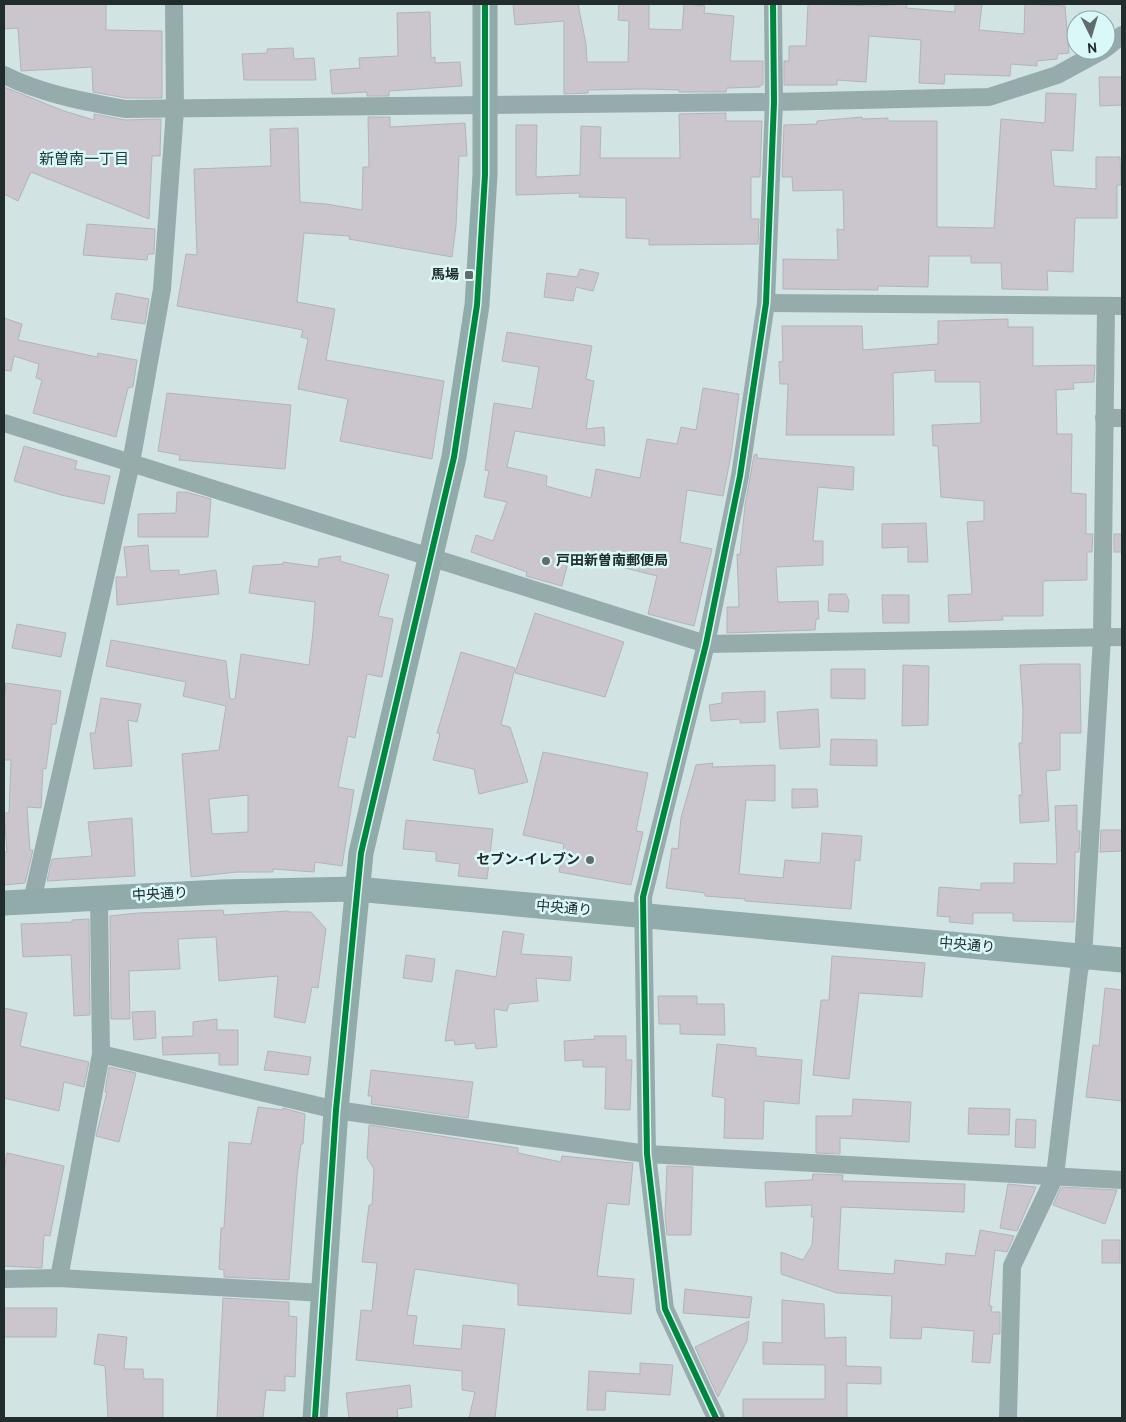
<svg xmlns="http://www.w3.org/2000/svg" width="1126" height="1422" viewBox="0 0 1126 1422" font-family="Overpass,'Noto Sans JP',sans-serif">
  <style>
    .building { fill: #cbc5cd; stroke: #b2b5b8; fill-rule: evenodd }
    .lines { fill: none; stroke-linecap: round; stroke-linejoin: round }
    .street { stroke: #96acac; stroke-width: 18 }
    .secondary { stroke: #91aaaa; stroke-width: 25 }
    .cycleway-casing { stroke: #d9f8f7; stroke-width: 9 }
    .cycleway { stroke: #00873e; stroke-width: 6 }
    .poi-dot { fill: #5f6d6d; stroke: #d9f8f7; stroke-width: 2 }
    .labels { text-anchor: middle; dominant-baseline: central; stroke-width: 5; stroke-linejoin: round; paint-order: stroke }
    .poi-label { font-size: 14px; font-weight: bold; fill: #212d2d; stroke: #d9f8f7; text-anchor: end }
    .street-label { font-size: 14px; fill: #212d2d; stroke: #d9f8f7 }
    .neighbourhood-label { font-size: 15px; fill: #203a3a; stroke: #d9f8f7 }
  </style>
  <rect width="100%" height="100%" fill="#d2e3e3"/>
  <g class="building">
    <path d="M4 4H106V30L162 31V98H126L93 92 92 67 21 71 18 28 4 29Z"/>
    <path d="M513 4H578L586 44 587 62H628L629 21 618 20 619 4H649V29L682 30 684 4 705 6 704 13 734 16 730 61H763V85H760V87L727 88 726 92H679V90L644 89 588 90V93L564 94V21L515 25Z"/>
    <path d="M808 4 875 6 907 4 906 8 955 12V4H982L979 30 1024 34 1025 4 1065 6 1069 53 1058 54 1057 59 1037 61V66L1011 64 1010 76 945 74 944 84 919 83 921 40 869 36 866 82 837 80V85H784V61H789V46H806Z"/>
    <path d="M430 12 431 58 435 57V63L460 62 462 86 389 91V96H367V92L332 94 330 70 360 68 359 58 398 56 397 13Z"/>
    <path d="M293 48 294 59 314 58 316 80H244L242 54 267 53V49Z"/>
    <path d="M1099 77H1122V105L1100 106Z"/>
    <path d="M4 87 64 111 94 120V114L125 120 161 119 160 156H152L149 219 31 172 18 201 4 194Z"/>
    <path d="M1046 93 1076 94 1073 151 1051 150 1054 186 1096 189V157H1120L1121 185H1117V218H1075L1073 272 1047 271 1048 290 1002 289 1001 263H971V256H929L928 287 878 286V290L783 289V259L838 260 837 229 844 230 843 190 793 191 792 177H782L784 125 817 124V121L862 117V119L888 118V121H937V227L994 228 1001 119 1045 123Z"/>
    <path d="M726 113V121H762L760 177H751V219H759L758 244 649 245V239L626 238V198L579 197 580 193 516 195V125H537L536 177 580 175 581 126 601 127 600 158H680L679 114Z"/>
    <path d="M368 117H390V127L465 123 467 156H459L456 226 452 257 349 239 350 236 304 233 297 302 335 309 326 360 444 381 432 459 340 441 348 399 298 389 308 339 301 337 303 330 177 306 186 254 197 255 194 169 271 166 270 129 298 128 300 202 326 204 362 210 363 167H369Z"/>
    <path d="M87 224 155 229 154 254H148L147 260 83 255Z"/>
    <path d="M580 269 599 273 593 291 576 287 573 301 544 297 547 273 577 277Z"/>
    <path d="M116 293 149 299 145 324 111 319Z"/>
    <path d="M4 318 22 324 18 340 97 357 98 353 137 360 133 387 128 388 116 437 33 413 42 380 36 378 39 364 14 356 11 371 4 370Z"/>
    <path d="M1008 319V327H1033V366L1095 365 1094 382 1073 383 1074 389 1056 390 1057 434H1072L1071 493 1086 494V534H1093L1092 552H1087V580L1043 581V616H1002L1003 620 949 622 948 595 972 594 967 522 984 521V501L941 497 938 446H933L932 425 981 423 980 382H935V370L893 373 894 435H786L788 384H780L779 362 783 361 782 326H862L863 350 938 344V321Z"/>
    <path d="M507 332 592 346 586 379 594 381 586 429 604 427 605 446 515 431 507 467 547 476 546 486 591 498 596 469 640 478 647 439 677 444 681 427 696 430 703 388 739 394 731 455 723 496 687 490 680 542 712 549 694 626 648 614 657 576 570 554 562 586 526 576 527 572 471 552 476 535 493 541 507 502 484 497 489 471 485 470 494 403 532 409 539 367 502 361Z"/>
    <path d="M167 393 291 405 285 469 179 460 180 455 158 451Z"/>
    <path d="M24 446 77 461 75 469 110 476 104 504 61 495 14 481Z"/>
    <path d="M757 454V458L854 467 853 490 818 487 813 541H823V565L776 567 778 602 818 601 819 619H816L815 630 727 633V607H739L737 554 740 555 745 505 754 455Z"/>
    <path d="M177 492H186L211 499 208 537H138V514L176 513Z"/>
    <path d="M926 523 928 562H908V547L882 548V524Z"/>
    <rect x="1114" y="534" width="8" height="18"/>
    <path d="M148 545 150 571 179 570V575L216 570 219 594 117 605 116 577H127L124 547Z"/>
    <path d="M341 556 340 561 389 575 378 616 393 619 382 677 367 674 355 738 348 736 338 787 354 790 342 866 315 862 314 872 273 869V872H237L191 877 182 754 219 750 226 706 183 696 186 682 106 666 111 640 226 661 230 699H235L241 654 309 665 313 632 315 602 249 593 253 566 283 564V562L318 567 319 559ZM248 795V832L212 834 209 799Z"/>
    <path d="M829 594H846L849 601 848 612 828 611Z"/>
    <path d="M882 595H909V623H883Z"/>
    <path d="M535 613 624 642 605 697 515 673Z"/>
    <path d="M17 624 66 633 61 657 12 648Z"/>
    <path d="M461 652 515 668 501 725 510 727 528 782 479 794 474 769 433 760 440 734 437 733Z"/>
    <path d="M1042 664H1080L1081 733H1060V770L1046 771 1049 821 1020 823 1019 795H1022L1019 743H1022L1023 711 1020 665Z"/>
    <path d="M903 665 929 666 928 725 902 726Z"/>
    <path d="M831 669H865V699L831 698Z"/>
    <path d="M6 683 61 691 56 724H52L46 769 43 768 41 808 27 807 30 850H33L25 883 4 885V852H7L4 813H9L11 760H4V700Z"/>
    <path d="M765 691V722L740 723V719L711 721 709 705 722 703V693Z"/>
    <path d="M101 698 141 704 137 722 128 720 132 766 94 769 90 733H95Z"/>
    <path d="M818 709 820 747 780 749 777 712Z"/>
    <path d="M831 739 877 740V766L830 765Z"/>
    <path d="M543 752 648 773 636 831 643 832 631 885 559 872 564 844 523 835Z"/>
    <path d="M713 763 712 767 775 765V801L746 800 739 874 783 878 785 860 820 863 822 833 862 836 860 861 855 860 851 909 745 901V899L705 896V893L666 888 672 848 678 849 681 818 696 765Z"/>
    <path d="M792 789H817L818 807 792 808Z"/>
    <path d="M1077 805V831H1080L1079 852H1075L1074 922 1013 921V913H973V924L949 922 950 917 937 916 939 887 981 890V883H1014V863L1057 864 1055 806Z"/>
    <path d="M132 818 135 876 47 881 52 859 92 856 88 822Z"/>
    <path d="M406 820 493 829 487 879 458 876 460 864 436 861V852L403 849Z"/>
    <path d="M1101 830H1122V851L1100 852Z"/>
    <path d="M223 910 224 915 288 911 289 912H311L326 929 318 988 312 987 305 1023 274 1017 278 976 219 981 216 937 178 939 180 969 129 971 130 1019H111L110 916 138 913Z"/>
    <path d="M89 919 90 1015 74 1016 71 955 23 957 21 924 72 922V920Z"/>
    <path d="M503 931 524 934 521 954 572 957 570 981 536 978 538 1001 509 1004 507 1011 494 1009 497 1047 476 1049 475 1043 455 1045 454 1040 445 1041 456 970 496 977Z"/>
    <path d="M406 955 435 959 432 982 403 978Z"/>
    <path d="M832 956 925 963 922 997 859 993 849 1079 813 1075 821 1000H829Z"/>
    <path d="M1105 988 1122 990V1101L1086 1097 1093 1045 1099 1046Z"/>
    <path d="M658 996H697V1004H724L725 1035 680 1034V1024H659Z"/>
    <path d="M4 1008 27 1013 20 1046 89 1062 84 1087 64 1082 59 1111 4 1098Z"/>
    <path d="M155 1011 156 1038 134 1040 132 1012Z"/>
    <path d="M217 1019V1030H238V1065H219V1053L163 1055 162 1037 193 1036V1022Z"/>
    <path d="M594 1036H626V1060H632L630 1110 605 1109 606 1067H583V1060L565 1061 564 1041 595 1039Z"/>
    <path d="M717 1044 756 1048V1056L802 1060 799 1104 764 1101 763 1139 724 1138 725 1098 712 1096Z"/>
    <path d="M268 1051 311 1057 308 1075 264 1070Z"/>
    <path d="M109 1067 136 1073 119 1142 96 1136 107 1092H105Z"/>
    <path d="M371 1070 473 1082 468 1118 371 1104 372 1096H368Z"/>
    <path d="M853 1099 911 1102 909 1142 840 1138V1154L816 1153V1116H852Z"/>
    <path d="M258 1107 283 1110V1108L305 1114 303 1144H301L297 1176 289 1280 224 1277V1270L219 1269 221 1228H224L229 1142 251 1144Z"/>
    <path d="M969 1108 1010 1109 1009 1135 968 1134Z"/>
    <path d="M1016 1119 1036 1120 1035 1148 1015 1147Z"/>
    <path d="M369 1125 518 1148V1153L561 1162 562 1156 633 1163 629 1205 607 1203 597 1276 634 1279 631 1314 518 1305V1284L415 1269 407 1315 417 1316 413 1345 461 1349 463 1325 505 1329 495 1418H469L475 1392 462 1390V1371L356 1360 361 1310 372 1311 377 1263 362 1262 369 1205H372L374 1169 367 1158Z"/>
    <path d="M7 1153 64 1166 50 1236 44 1235 42 1268 4 1266V1170Z"/>
    <path d="M667 1166 693 1167 691 1235H667L665 1215Z"/>
    <path d="M813 1174 843 1175 842 1181 965 1184 964 1212 841 1207 838 1270 894 1274 895 1260 945 1265 946 1253 975 1256 980 1230 1014 1236 1007 1252 995 1250 989 1306H992L991 1312H1000V1334H993L990 1363 972 1362 974 1331 922 1327 921 1339 890 1338 892 1296 837 1293 781 1274V1252L803 1260 812 1245 814 1217H811L812 1205 766 1207 765 1182 812 1180Z"/>
    <path d="M1008 1184 1036 1187 1017 1231 1000 1228Z"/>
    <path d="M1061 1187 1117 1190 1105 1224 1053 1205Z"/>
    <rect x="1102" y="1240" width="18" height="23"/>
    <path d="M685 1289 752 1297 749 1318 683 1313Z"/>
    <path d="M223 1298 289 1302V1316L297 1317 295 1377 285 1376V1391L266 1390 263 1418H217Z"/>
    <path d="M782 1300 824 1304 825 1338 846 1337V1366L881 1367V1384L847 1383V1418H743V1399H825V1365L763 1364V1342L782 1343Z"/>
    <path d="M4 1308H57L56 1337H4Z"/>
    <path d="M749 1321 747 1341 718 1397 695 1347Z"/>
    <path d="M98 1334 127 1337 124 1369H143L144 1379H163V1418H108L105 1366 94 1364Z"/>
    <path d="M640 1363 673 1365 670 1395 606 1391 605 1410H587L589 1371 640 1374Z"/>
    <path d="M410 1385 412 1407 397 1409 398 1418H349L346 1393Z"/>
  </g>
  <g class="lines">
    <g class="street">
      <path d="M1106 48 1122 35"/>
      <path d="M4 75C42 94 83 101 125 109L774 102 989 97 1057 75 1103 50"/>
      <path d="M766 303 1122 306"/>
      <path d="M1104 418H1122"/>
      <path d="M4 423 706 644 1122 637"/>
      <path d="M32 901 131 463 162 289 175 110 174 4"/>
      <path d="M101 1054 336 1110 647 1154 1122 1180"/>
      <path d="M59 1278 101 1054 99 898"/>
      <path d="M4 1279 59 1278 323 1293"/>
      <path d="M716 1418 665 1309 647 1154 643 897 706 644 740 476 766 303 774 102 773 4"/>
      <path d="M1008 1418 1012 1266 1055 1176 1079 971 1083 957 1102 638 1106 306"/>
    </g>
    <g class="secondary">
      <path d="M4 903 221 892 356 889 1122 960"/>
      <path d="M315 1418 336 1110 361 853 454 457 477 305 485 175V4"/>
    </g>
    <g class="cycleway-casing">
      <g id="cycleway">
        <path d="M315 1418 336 1110 361 853 454 457 477 305 485 175V4"/>
        <path d="M716 1418 665 1309 647 1154 643 897 706 644 740 476 766 303 774 102 773 4"/>
      </g>
    </g>
    <use href="#cycleway" class="cycleway"/>
  </g>
  <g class="poi-dot">
    <rect x="464" y="270" width="10" height="10" rx="2.5"/>
    <circle cx="546" cy="561" r="5"/>
    <circle cx="590" cy="860" r="5"/>
  </g>
  <g class="labels">
    <g class="poi-label">
      <text x="459" y="275">馬場</text>
      <text x="556" y="561" text-anchor="start">戸田新曽南郵便局</text>
      <text x="580" y="860">セブン-イレブン</text>
    </g>
    <g class="street-label">
      <text transform="translate(160 895) rotate(-3)">中央通り</text>
      <text transform="translate(564 909) rotate(5)">中央通り</text>
      <text transform="translate(967 946) rotate(5)">中央通り</text>
    </g>
    <g class="neighbourhood-label">
      <text x="84" y="160">新曽南一丁目</text>
    </g>
  </g>
  <rect width="1126" height="1422" fill="none" stroke="#212d2d" stroke-width="10"/>
  <g transform="translate(1091 35) rotate(175)"><circle r="24" fill="#d9f8f7" stroke="#8fa7a6"/>
  <path d="M0-4L9 19L0 12L-9 19Z" fill="#5f6d6d"/>
  <text y="-8" font-size="14" font-weight="bold" text-anchor="middle" fill="#212d2d">N</text>
  </g>
</svg>
